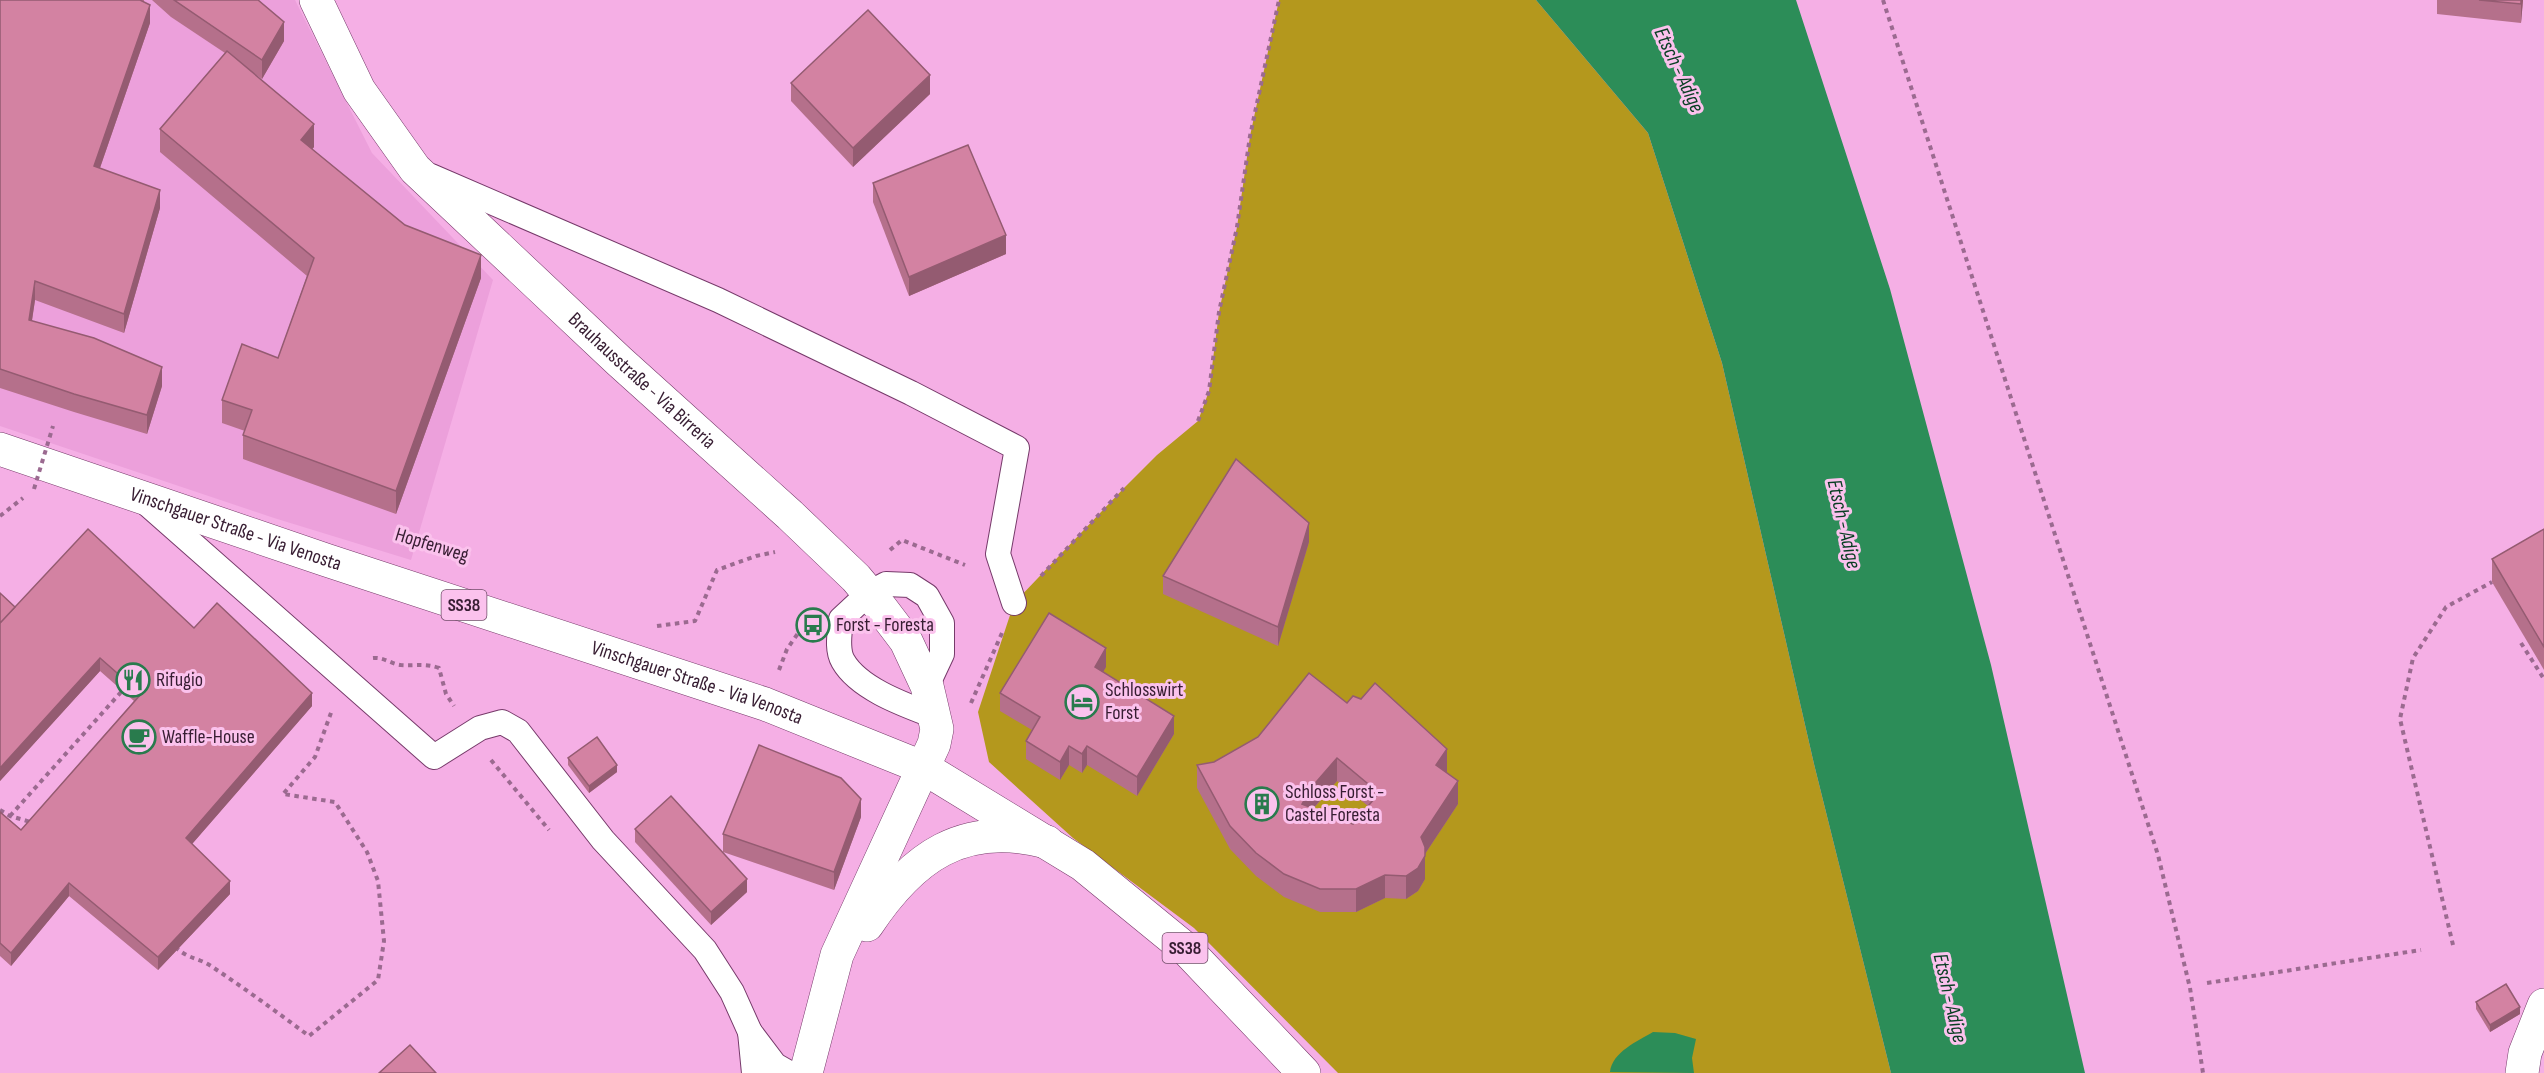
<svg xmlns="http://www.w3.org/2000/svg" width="2544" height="1073" viewBox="0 0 2544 1073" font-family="'Sofia Sans Condensed',sans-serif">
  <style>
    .built { fill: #eca0db }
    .green { fill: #b4981d }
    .water { fill: #2c8d58 }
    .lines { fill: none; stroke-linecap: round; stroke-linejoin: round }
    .lane-casing { stroke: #763a6a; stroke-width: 26 }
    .street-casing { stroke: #763a6a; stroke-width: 34 }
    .primary-casing { stroke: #763a6a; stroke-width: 34 }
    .path { stroke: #9b6a90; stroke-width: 4; stroke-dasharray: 4.5 4.5; stroke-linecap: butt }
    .lane { stroke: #fff; stroke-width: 24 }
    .street { stroke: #fff; stroke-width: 33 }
    .primary { stroke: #fff; stroke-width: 33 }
    .path-bridge { stroke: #9b6a90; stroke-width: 4; stroke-dasharray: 4.5 4.5; stroke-linecap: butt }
    .wall { fill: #b5708b; fill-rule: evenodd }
    .shaded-wall { fill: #945b71 }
    .building { fill: #d382a2; stroke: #945b71; stroke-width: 1.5; fill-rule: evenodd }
    .labels { text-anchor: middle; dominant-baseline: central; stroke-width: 6; stroke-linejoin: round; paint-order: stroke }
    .shield { fill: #fbc2ed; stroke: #724e6a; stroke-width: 1.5 }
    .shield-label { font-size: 18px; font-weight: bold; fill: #371d32 }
    .street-label { font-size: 20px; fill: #371d32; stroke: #fbc2ed }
    .poi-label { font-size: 20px; fill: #371d32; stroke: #fbc2ed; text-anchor: start }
    .water-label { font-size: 21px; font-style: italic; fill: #083e22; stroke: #fbc2ed }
  </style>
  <rect width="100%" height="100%" fill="#f5afe5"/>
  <path class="built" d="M0 0H295L372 153 493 280 411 560 274 518 0 426Z"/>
  <path class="green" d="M1279 0H1536L1648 133 1722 363 1814 764 1891 1073H1338L1194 928 1073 838 989 762 978 712 1014 603 1124 488 1157 455 1198 421 1209 391 1219 312 1237 227 1250 136Z"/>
  <g class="water">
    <path d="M1536 0H1796L1890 289 1991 665 2085 1073H1891L1814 764 1722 363 1648 133Z"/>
    <path d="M1653 1032 1675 1033 1696 1039 1692 1058 1694 1073 1610 1072C1612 1052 1638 1041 1653 1032Z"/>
  </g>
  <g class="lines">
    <g class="lane-casing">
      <g id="lane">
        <path d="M431 176 718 300 911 393 1017 448 998 554 1014 603"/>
        <path d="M146 503 434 757 480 728 502 722 518 731 603 840 705 950 732 992 750 1032"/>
        <path d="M927 686 942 654V623L927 596 910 585 886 584 869 593 841 619C840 632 836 649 843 661 859 689 905 705 934 716"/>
        <path d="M754 1073 750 1032 775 1065 789 1073"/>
      </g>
    </g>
    <g class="street-casing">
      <g id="street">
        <path id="s1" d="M316 0 359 90 415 169 619 361 790 515 856 578 881 608 906 641 927 686 937 729 934 744 837 955 806 1073"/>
        <path d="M867 925C912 857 963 820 1047 842"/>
        <path d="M2522 1073 2525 1053 2544 1005"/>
      </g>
    </g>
    <g class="primary-casing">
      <g id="primary">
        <path id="s2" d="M0 449 326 560 765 704 924 768 1083 865 1187 950 1304 1073"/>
      </g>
    </g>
    <g class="path">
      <path d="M1883 0 2158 855 2190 988 2203 1073"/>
      <path d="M1198 421 1209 391 1219 312 1237 227 1250 136 1279 0"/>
      <path d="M0 516 23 498"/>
      <path d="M890 550 902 540 965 565"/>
      <path d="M1041 576 1124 488"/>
      <path d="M657 626 695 621 717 570 756 556 775 552"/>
      <path d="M2521 643 2544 679"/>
      <path d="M373 658C384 657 391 664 401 665 415 666 425 663 439 668L446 694 454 706"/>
      <path d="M779 670 787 649 806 622"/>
      <path d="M971 703 1002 633"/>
      <path d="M491 760 549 830"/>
      <path d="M284 793 315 757 332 710"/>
      <path d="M0 810 10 816 34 823"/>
      <path d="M10 816 122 691"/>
      <path d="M2453 945 2400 719 2413 658 2446 607 2492 582"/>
      <path d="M175 947C190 960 197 957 211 966 244 988 277 1012 309 1036L378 980 384 941 378 881 367 852 335 802 283 794"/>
      <path d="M2207 983 2421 950"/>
    </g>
    <use href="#lane" class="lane"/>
    <use href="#street" class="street"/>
    <use href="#primary" class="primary"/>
    <path class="path-bridge" d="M34 489 53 426"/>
  </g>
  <g class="wall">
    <path d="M0 0H144V2L150 23 100 168 160 208 124 333 35 300 32 321 162 386 147 434 74 412 0 388Z"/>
    <path d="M152 0H258L284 41 262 79 252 72 314 147 312 149 405 225 481 278 396 514 243 459V435L245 431 222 423V400L278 358 307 276 160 152V129L225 53 171 17Z"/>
    <path d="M2437 0H2523L2521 23 2437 14Z"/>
    <path d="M791 83 930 94 853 167 791 101Z"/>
    <path d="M873 183 1006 254 909 296 873 202Z"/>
    <path d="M2544 529V670L2492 582V559Z"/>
    <path d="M1309 542 1278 646 1163 594V576Z"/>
    <path d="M0 593 15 607 194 628 312 706 192 844 230 894 158 970 69 896 11 966 0 956V812L21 830 134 701 100 671 0 781Z"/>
    <path d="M1106 667 1103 672 1174 734 1137 796 1087 765 1082 773 1069 765 1060 780 1026 759V741L1032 730 1000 711V693Z"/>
    <path d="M1347 703 1447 772V773L1458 804 1425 854V879L1418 891 1406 899 1385 898 1356 912H1320L1284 897 1256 876 1230 849 1197 788V765L1214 762ZM1337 781 1368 806 1353 824 1314 808Z"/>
    <path d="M568 758 617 772 589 793 568 765Z"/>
    <path d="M861 817 834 890 723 852V834Z"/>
    <path d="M635 829 747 892 711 925 635 842Z"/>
    <path d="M2476 1002 2520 1014 2490 1032 2476 1009Z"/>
  </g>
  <g class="shaded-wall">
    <path d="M2521 0H2523L2521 23Z"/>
    <path d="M150 5V23L94 185V166Z"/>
    <path d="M284 22V41L262 79V60Z"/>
    <path d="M930 75V94L853 167V148Z"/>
    <path d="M314 124V147L301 163V140Z"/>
    <path d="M160 190V208L124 333V314Z"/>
    <path d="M1006 235V254L909 296V277Z"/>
    <path d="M481 255V278L396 514V491Z"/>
    <path d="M35 281V300L29 339V320Z"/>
    <path d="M162 367V386L147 434V415Z"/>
    <path d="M1309 523V542L1278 646V627Z"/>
    <path d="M1106 648V667L1095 686V667Z"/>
    <path d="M100 658V671L0 781V768Z"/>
    <path d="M312 693V706L186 851V838Z"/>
    <path d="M1174 716V734L1137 796V777Z"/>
    <path d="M1069 746V765L1060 780V762Z"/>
    <path d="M1087 746V765L1082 773V754Z"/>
    <path d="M1447 749V772L1436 788V765Z"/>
    <path d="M1337 758V781L1311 811 1302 804 1311 788Z"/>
    <path d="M617 765V772L589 793V786Z"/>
    <path d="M1458 781V804L1421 860V837Z"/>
    <path d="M861 799V817L834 890V872Z"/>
    <path d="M1425 856V879L1418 891 1406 899V876Z"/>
    <path d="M1385 875V898L1356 912V889Z"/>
    <path d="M747 879V892L711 925V912Z"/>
    <path d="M230 881V894L158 970V957Z"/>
    <path d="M69 883V896L11 966V953Z"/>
    <path d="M2520 1007V1014L2490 1032V1025Z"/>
  </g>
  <g class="building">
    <path d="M0 0H140L150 5 94 166 160 190 124 314 35 281 29 320 94 338 162 367 147 415 74 394 0 369Z"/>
    <path d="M174 0H258L284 22 262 60Z"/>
    <path d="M2479 0H2521V4Z"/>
    <path d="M868 10 930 75 853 148 791 83Z"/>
    <path d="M227 51 314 124 301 140 405 225 481 255 396 491 243 435 252 410 222 400 242 344 278 358 314 258 160 129Z"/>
    <path d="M968 145 1006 235 909 277 873 183Z"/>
    <path d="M1236 459 1309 523 1278 627 1163 576Z"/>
    <path d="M88 529 194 628 217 603 312 693 186 838 230 881 158 957 69 883 11 953 0 943V812L21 830 141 694 100 658 0 768V623Z"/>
    <path d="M2544 529V647L2492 559Z"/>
    <path d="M0 593 15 607 0 623Z"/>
    <path d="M1049 613 1106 648 1095 667 1174 716 1137 777 1087 746 1082 754 1069 746 1060 762 1026 741 1040 717 1000 693Z"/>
    <path d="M1309 673 1347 703 1353 696 1361 699 1375 683 1447 749 1436 765 1458 781 1421 837 1425 847V856L1418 868 1406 876 1385 875 1356 889H1320L1284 874 1256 853 1230 826 1197 765 1214 762 1258 737ZM1337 758 1379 793 1353 824 1302 804 1311 788Z"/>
    <path d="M597 737 617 765 589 786 568 758Z"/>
    <path d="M759 745 841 778 861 799 834 872 723 834Z"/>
    <path d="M671 796 747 879 711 912 635 829Z"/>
    <path d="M2506 984 2520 1007 2490 1025 2476 1002Z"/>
    <path d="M410 1045 436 1073H379Z"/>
  </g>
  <defs>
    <g id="bus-ring" transform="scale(1.725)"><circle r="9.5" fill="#fbc2ed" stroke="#297b4d" stroke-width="1.5"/><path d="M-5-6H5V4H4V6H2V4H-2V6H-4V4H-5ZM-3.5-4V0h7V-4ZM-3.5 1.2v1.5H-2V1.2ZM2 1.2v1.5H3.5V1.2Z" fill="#297b4d"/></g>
    <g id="restaurant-ring" transform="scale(1.725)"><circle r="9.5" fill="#fbc2ed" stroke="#297b4d" stroke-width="1.5"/><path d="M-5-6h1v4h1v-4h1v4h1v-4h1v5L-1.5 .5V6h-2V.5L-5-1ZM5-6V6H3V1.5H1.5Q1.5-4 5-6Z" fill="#297b4d"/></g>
    <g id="hotel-ring" transform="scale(1.725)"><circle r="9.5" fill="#fbc2ed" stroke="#297b4d" stroke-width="1.5"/><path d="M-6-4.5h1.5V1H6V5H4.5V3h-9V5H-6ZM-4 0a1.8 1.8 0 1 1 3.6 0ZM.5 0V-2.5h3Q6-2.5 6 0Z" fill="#297b4d"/></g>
    <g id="cafe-ring" transform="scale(1.725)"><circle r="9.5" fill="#fbc2ed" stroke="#297b4d" stroke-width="1.5"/><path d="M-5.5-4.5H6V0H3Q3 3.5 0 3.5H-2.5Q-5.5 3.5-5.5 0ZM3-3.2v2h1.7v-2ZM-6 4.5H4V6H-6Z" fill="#297b4d"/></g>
    <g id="building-ring" transform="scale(1.725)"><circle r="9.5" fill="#fbc2ed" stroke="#297b4d" stroke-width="1.5"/><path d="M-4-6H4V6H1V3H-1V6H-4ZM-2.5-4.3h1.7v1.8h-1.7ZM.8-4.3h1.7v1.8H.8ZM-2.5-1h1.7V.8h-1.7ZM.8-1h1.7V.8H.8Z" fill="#297b4d"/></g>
  </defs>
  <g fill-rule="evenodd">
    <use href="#bus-ring" x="813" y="625"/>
    <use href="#restaurant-ring" x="133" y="680"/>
    <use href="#hotel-ring" x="1082" y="702"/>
    <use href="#cafe-ring" x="139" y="737"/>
    <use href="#building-ring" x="1262" y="804"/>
  </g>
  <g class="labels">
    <g class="shield">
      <rect x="441.5" y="590" width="45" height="30" rx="4.5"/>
      <rect x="1162.5" y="933" width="45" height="30" rx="4.5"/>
    </g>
    <g class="shield-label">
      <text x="464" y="605">SS38</text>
      <text x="1185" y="948">SS38</text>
    </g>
    <g class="street-label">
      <text stroke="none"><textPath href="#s1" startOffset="507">Brauhausstraße - Via Birreria</textPath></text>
      <text stroke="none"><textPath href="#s2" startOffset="249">Vinschgauer Straße - Via Venosta</textPath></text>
      <text transform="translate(432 545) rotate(17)">Hopfenweg</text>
      <text stroke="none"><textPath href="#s2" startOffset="735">Vinschgauer Straße - Via Venosta</textPath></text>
    </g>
    <g class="poi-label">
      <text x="836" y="625">Forst - Foresta</text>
      <text x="156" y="680">Rifugio</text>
      <text x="1105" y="690">Schlosswirt<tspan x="1105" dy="23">Forst</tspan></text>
      <text x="162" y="737">Waffle-House</text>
      <text x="1285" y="792">Schloss Forst -<tspan x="1285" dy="23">Castel Foresta</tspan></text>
    </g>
    <g class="water-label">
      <text transform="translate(1679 70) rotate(65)">Etsch - Adige</text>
      <text transform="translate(1844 524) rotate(77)">Etsch - Adige</text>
      <text transform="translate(1950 998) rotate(77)">Etsch - Adige</text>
    </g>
  </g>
</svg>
